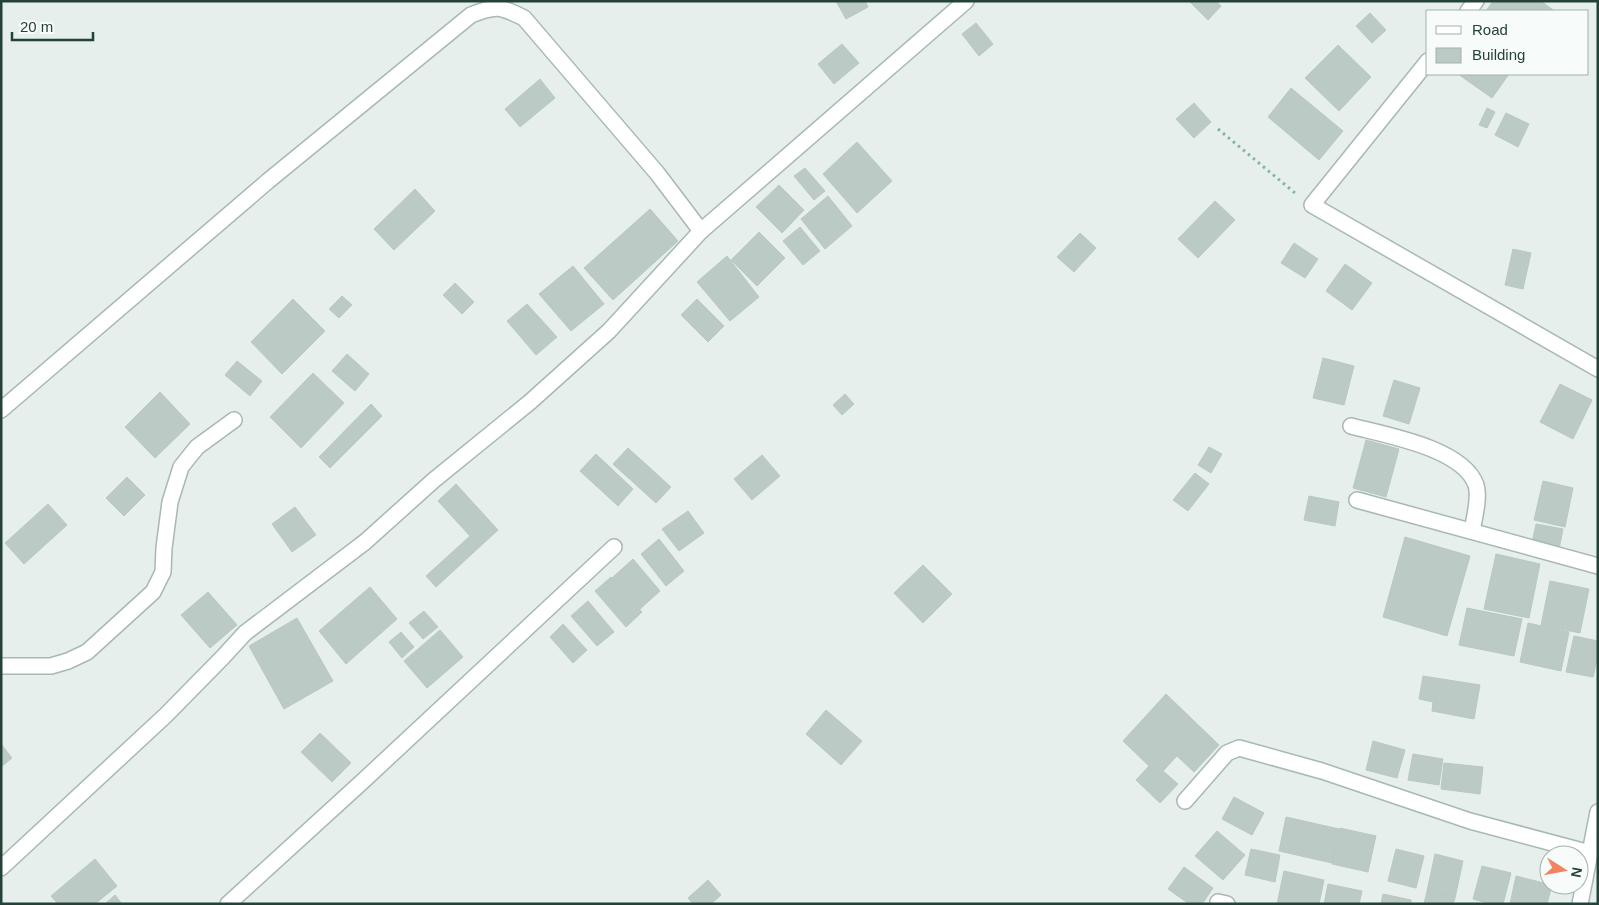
<svg xmlns="http://www.w3.org/2000/svg" width="1599" height="905" viewBox="0 0 1599 905" font-family="Arial,sans-serif">
  <style>
    .building { fill: #bbcac4; stroke: #b8c9c2 }
    .lines { fill: none; stroke-linecap: round; stroke-linejoin: round }
    .minor-casing { stroke: #a8b8b2; stroke-width: 18 }
    .path { stroke: #86b3a5; stroke-width: 3; stroke-dasharray: 2.5 4; stroke-linecap: butt }
    .minor { stroke: #fff; stroke-width: 15 }
  </style>
  <rect width="100%" height="100%" fill="#e6efeb"/>
  <g class="building">
    <path d="M836 1H865L868 7 846 19Z"/>
    <path d="M1189 1H1216L1221 6 1208 20Z"/>
    <path d="M1493 1H1541L1553 10 1552 11H1486Z"/>
    <path d="M1370 13 1386 30 1372 43 1356 26Z"/>
    <path d="M976 23 993 44 979 56 962 34Z"/>
    <path d="M842 44 859 63 834 84 818 64Z"/>
    <path d="M1338 45 1371 77 1339 111 1305 78Z"/>
    <path d="M1458 74H1509L1492 98Z"/>
    <path d="M540 79 555 98 520 127 505 109Z"/>
    <path d="M1291 88 1343 131 1319 160 1268 117Z"/>
    <path d="M1194 103 1211 122 1194 138 1176 119Z"/>
    <path d="M1487 108 1495 112 1487 128 1479 125Z"/>
    <path d="M1506 113 1529 124 1518 147 1495 135Z"/>
    <path d="M857 142 892 181 857 213 823 174Z"/>
    <path d="M805 168 825 191 814 200 794 176Z"/>
    <path d="M779 185 804 210 782 233 756 207Z"/>
    <path d="M415 189 435 211 394 250 374 229Z"/>
    <path d="M828 196 852 226 825 249 801 219Z"/>
    <path d="M1215 201 1235 220 1198 258 1178 239Z"/>
    <path d="M650 209 678 241 613 300 584 268Z"/>
    <path d="M800 227 820 251 803 265 783 241Z"/>
    <path d="M759 232 785 258 757 286 731 260Z"/>
    <path d="M1080 233 1096 248 1074 272 1057 257Z"/>
    <path d="M1294 243 1318 259 1305 278 1281 263Z"/>
    <path d="M1513 249 1531 253 1523 289 1505 285Z"/>
    <path d="M727 256 759 297 730 321 697 282Z"/>
    <path d="M1345 264 1372 283 1352 310 1326 291Z"/>
    <path d="M573 266 604 304 571 331 539 294Z"/>
    <path d="M455 283 474 302 462 314 443 295Z"/>
    <path d="M342 296 352 305 339 318 329 309Z"/>
    <path d="M293 299 325 331 282 374 251 342Z"/>
    <path d="M697 299 724 326 708 342 681 315Z"/>
    <path d="M527 304 557 337 536 355 507 321Z"/>
    <path d="M347 354 369 374 355 391 332 371Z"/>
    <path d="M1323 358 1354 366 1344 405 1313 398Z"/>
    <path d="M237 361 262 381 250 396 225 375Z"/>
    <path d="M313 373 344 403 301 448 270 417Z"/>
    <path d="M1394 380 1420 388 1409 424 1383 416Z"/>
    <path d="M1560 384 1592 400 1573 439 1540 422Z"/>
    <path d="M160 392 190 424 155 458 125 427Z"/>
    <path d="M845 394 854 404 842 415 833 405Z"/>
    <path d="M371 404 382 416 330 468 319 457Z"/>
    <path d="M1366 440 1399 449 1386 497 1353 488Z"/>
    <path d="M1209 447 1222 454 1211 473 1198 465Z"/>
    <path d="M628 448 671 487 656 503 613 464Z"/>
    <path d="M596 454 633 489 618 506 580 471Z"/>
    <path d="M762 455 780 476 752 500 734 479Z"/>
    <path d="M1195 473 1209 484 1188 511 1173 500Z"/>
    <path d="M127 477 145 495 124 516 106 498Z"/>
    <path d="M1543 481 1573 488 1565 527 1534 520Z"/>
    <path d="M456 484 498 530 436 587 426 576 470 536 438 501Z"/>
    <path d="M1309 496 1339 502 1335 526 1304 520Z"/>
    <path d="M48 504 67 525 24 564 5 543Z"/>
    <path d="M295 507 316 535 292 552 272 524Z"/>
    <path d="M688 511 704 533 679 551 662 529Z"/>
    <path d="M1536 524 1563 529 1559 549 1532 543Z"/>
    <path d="M1405 537 1470 556 1447 636 1383 617Z"/>
    <path d="M659 539 684 571 666 586 641 554Z"/>
    <path d="M1496 554 1540 564 1529 618 1484 609Z"/>
    <path d="M633 559 660 591 640 609 612 578Z"/>
    <path d="M923 565 952 594 923 623 894 593Z"/>
    <path d="M611 577 642 612 626 627 595 591Z"/>
    <path d="M1550 581 1589 589 1580 633 1541 625Z"/>
    <path d="M370 587 397 619 346 664 319 631Z"/>
    <path d="M208 592 237 625 210 648 181 615Z"/>
    <path d="M588 601 614 632 597 646 571 616Z"/>
    <path d="M1467 608 1522 619 1514 656 1459 645Z"/>
    <path d="M424 611 438 627 423 639 409 623Z"/>
    <path d="M297 618 333 681 284 709 249 646Z"/>
    <path d="M1528 623 1569 632 1561 671 1520 662Z"/>
    <path d="M563 624 587 650 573 663 550 637Z"/>
    <path d="M440 630 463 657 427 688 404 661Z"/>
    <path d="M401 632 414 647 402 658 389 642Z"/>
    <path d="M1574 636 1598 641V655L1593 677 1566 672Z"/>
    <path d="M1423 676 1480 685 1474 719 1432 711 1433 702 1419 699Z"/>
    <path d="M1166 694 1219 745 1194 772 1177 756 1163 771 1178 784 1160 803 1136 780 1149 766 1123 741Z"/>
    <path d="M826 710 862 741 841 765 806 734Z"/>
    <path d="M320 733 351 763 332 782 301 752Z"/>
    <path d="M1373 741 1405 750 1397 778 1366 770Z"/>
    <path d="M1 744 12 758 1 767Z"/>
    <path d="M1413 754 1443 759 1439 785 1408 780Z"/>
    <path d="M1444 763 1483 767 1480 794 1441 789Z"/>
    <path d="M1234 797 1264 813 1252 835 1222 819Z"/>
    <path d="M1286 817 1339 829 1332 863 1279 851Z"/>
    <path d="M1340 828 1376 836 1368 872 1332 864Z"/>
    <path d="M1217 831 1245 855 1223 880 1195 856Z"/>
    <path d="M1251 849 1280 855 1275 882 1245 875Z"/>
    <path d="M1396 849 1424 856 1416 888 1388 881Z"/>
    <path d="M1435 854 1463 861 1455 898 1427 891Z"/>
    <path d="M95 859 117 886 95 904H58L51 896Z"/>
    <path d="M1482 866 1511 873 1503 904H1490L1473 899Z"/>
    <path d="M1184 867 1213 888 1202 904H1189L1168 889Z"/>
    <path d="M1284 871 1324 880 1319 904H1277Z"/>
    <path d="M1516 876 1552 885 1547 904H1510Z"/>
    <path d="M708 880 721 895 711 904H693L688 898Z"/>
    <path d="M1328 884 1362 891 1359 904H1324Z"/>
    <path d="M1427 891 1455 898 1453 904H1424Z"/>
    <path d="M1383 894 1411 900V904H1381Z"/>
    <path d="M115 895 122 904H105Z"/>
  </g>
  <g class="lines">
    <g class="minor-casing">
      <g id="minor">
        <path d="M1468 11 1476 1"/>
        <path d="M1428 61 1312 205 1598 369"/>
        <path d="M1 410 268 181 471 15C496 5 500 6 524 18L657 173 701 231"/>
        <path d="M1351 426C1385 435 1463 448 1476 485 1480 497 1474 519 1472 531"/>
        <path d="M1357 500 1598 566"/>
        <path d="M1 666H51L68 661 87 652 153 592 163 572 164 548 170 502 181 467 197 447 234 420"/>
        <path d="M1185 801 1227 753 1239 748 1322 771 1470 821 1590 853"/>
        <path d="M1 868 166 715 223 657 245 633 365 542 434 480 530 402 609 331 701 231 966 1"/>
        <path d="M1218 902 1227 904"/>
        <path d="M228 904 363 781 614 547"/>
        <path d="M1580 904 1598 812"/>
      </g>
    </g>
    <path class="path" d="M1218 129 1295 193"/>
    <use href="#minor" class="minor"/>
  </g>
  <rect width="1599" height="905" fill="none" stroke="#24423a" stroke-width="5"/>
  <rect x="1426" y="10" width="162" height="65" fill="#f7fbf9" stroke="#a3b1ad"/>
  <rect x="1436" y="26" width="25" height="8" fill="#ffffff" stroke="#a3b1ad"/>
  <text x="1472" y="35" font-size="15" fill="#24423a">Road</text>
  <rect x="1436" y="48" width="25" height="15" fill="#bbcac4" stroke="#a3b1ad"/>
  <text x="1472" y="60" font-size="15" fill="#24423a">Building</text>
  <g transform="translate(1564 870) rotate(101)"><circle r="24" fill="#f7fbf9" stroke="#a3b1ad"/>
  <path d="M0-4L9 19L0 12L-9 19Z" fill="#f4845f"/>
  <text y="-8" font-size="14" font-weight="bold" text-anchor="middle" fill="#24423a">N</text>
  </g>
  <path d="M12 32v8h81v-8" fill="none" stroke="#24423a" stroke-width="2.5"/>
  <text x="20" y="32" font-size="15" fill="#24423a" stroke="#f7fbf9" stroke-width="4" paint-order="stroke">20 m</text>
</svg>
